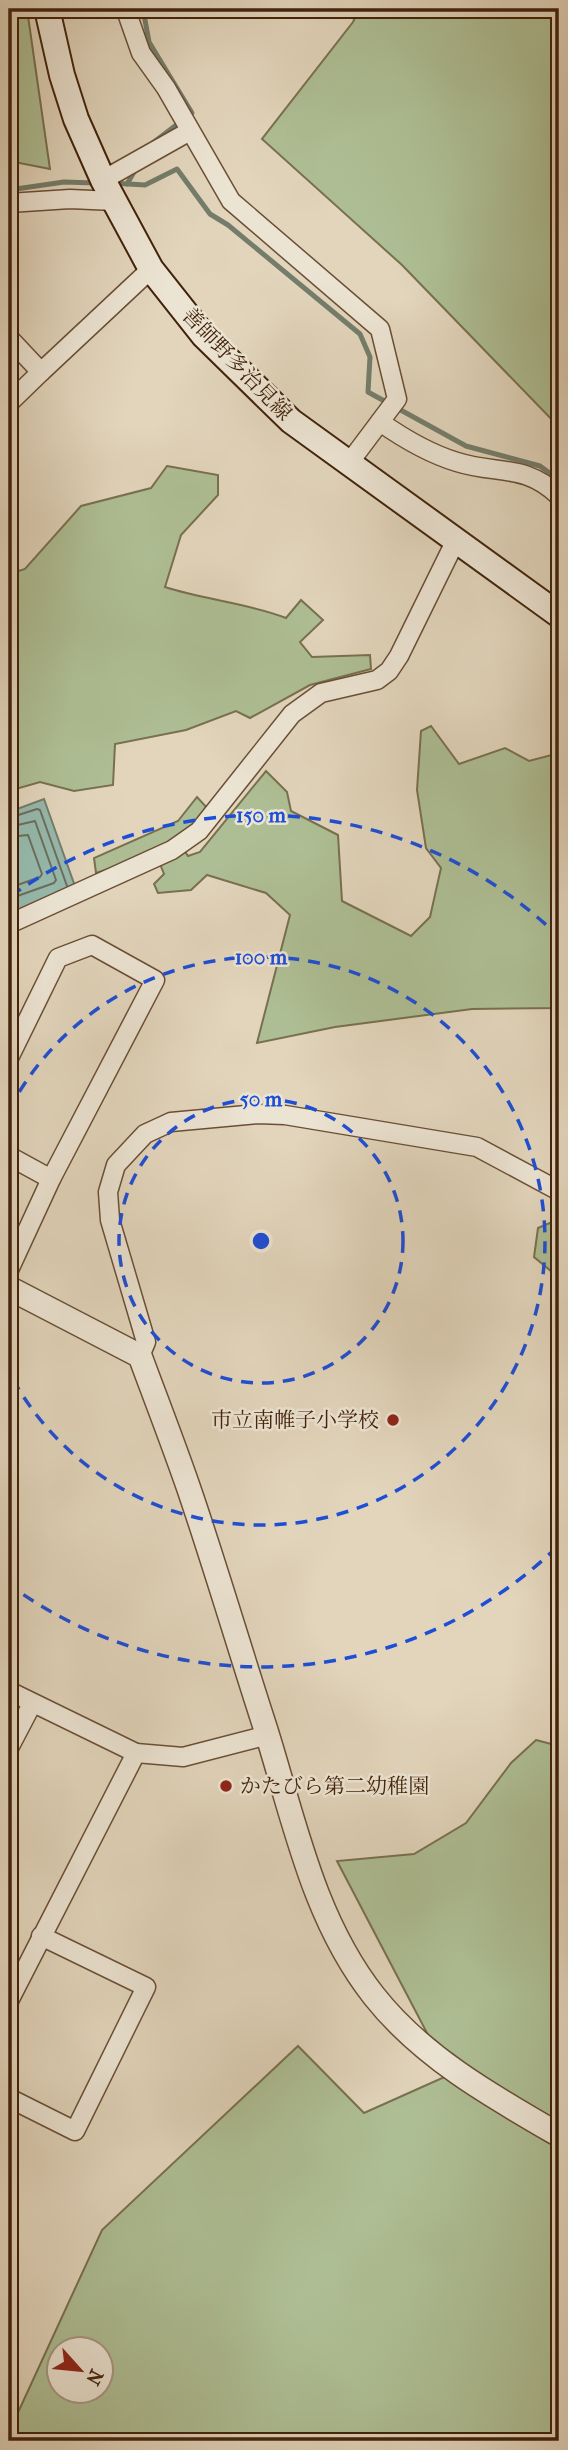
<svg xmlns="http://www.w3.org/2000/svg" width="568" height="2450" viewBox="0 0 568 2450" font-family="'IM FELL French Canon','Noto Serif JP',serif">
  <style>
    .green { fill: #aebe94; stroke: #78704f; stroke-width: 2; fill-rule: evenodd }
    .water { fill: #95b9ac; stroke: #747d6b; stroke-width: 2 }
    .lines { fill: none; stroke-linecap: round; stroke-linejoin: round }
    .shore { stroke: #6c6e5b; stroke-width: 2 }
    .stream { stroke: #747d6b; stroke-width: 5 }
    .minor-casing { stroke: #6a4f36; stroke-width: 21 }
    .tertiary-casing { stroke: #6a4f36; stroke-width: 26 }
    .secondary-casing { stroke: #42220a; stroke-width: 28 }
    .minor { stroke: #ece4d3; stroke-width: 18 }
    .tertiary { stroke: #ece4d3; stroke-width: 23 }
    .secondary { stroke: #ece4d3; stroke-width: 24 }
    .ring { fill: none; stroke: #1d4ed8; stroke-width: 3.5; stroke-dasharray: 12 9 }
    .poi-dot { fill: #8f2418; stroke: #ece4d3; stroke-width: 2.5 }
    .labels { text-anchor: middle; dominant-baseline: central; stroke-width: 5; stroke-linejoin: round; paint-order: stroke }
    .street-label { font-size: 21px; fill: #42220a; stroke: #ece4d3 }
    .poi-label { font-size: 21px; fill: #42220a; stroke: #ece4d3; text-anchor: end }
    .centre { fill: #1d4ed8; stroke: #ece4d3; stroke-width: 3.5 }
    .ring-label { font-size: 21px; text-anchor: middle; font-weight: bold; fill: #1d4ed8; stroke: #ece4d3; stroke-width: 5; stroke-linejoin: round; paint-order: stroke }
  </style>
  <rect width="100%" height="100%" fill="#e2d5bc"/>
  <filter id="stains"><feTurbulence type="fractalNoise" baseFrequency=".00286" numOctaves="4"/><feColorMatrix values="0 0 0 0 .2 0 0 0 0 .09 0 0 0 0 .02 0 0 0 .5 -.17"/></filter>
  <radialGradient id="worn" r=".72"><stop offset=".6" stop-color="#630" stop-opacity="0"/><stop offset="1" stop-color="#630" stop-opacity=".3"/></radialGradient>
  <g class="green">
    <path d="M9 9H27L50 169 9 161Z"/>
    <path d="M359 9H559V427L402 265 262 139 353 22Z"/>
    <path d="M167 466 218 475V495L181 535 165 587C205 600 248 603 286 618L301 600 323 620 300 642 312 657 370 655 371 669 310 685 250 718 236 711 186 730 115 744 113 785 74 791 40 782 9 791V574L25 569 81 506 151 488Z"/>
    <path d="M431 726 459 764 505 748 529 761 559 753V1008L472 1009 335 1027 257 1043 290 915 266 893 207 875 191 890 158 893 154 884 164 874 156 854 96 873 94 858 178 821 197 797 209 810 179 842 188 856 200 852 266 771 287 792 291 811 338 835 342 901 411 936 430 917 441 868 426 848 417 790 421 731Z"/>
    <path d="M559 1219V1281L558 1277 534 1257 538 1228Z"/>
    <path d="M536 1740 559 1746V2441H15V2419L102 2230 298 2046 364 2113 449 2075 337 1861 414 1854 466 1823 511 1763ZM60 2348H102V2390H60Z"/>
  </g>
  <path class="water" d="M44 799 77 892 9 916V812Z"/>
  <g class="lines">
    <g class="shore">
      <path d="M9 818 37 809 40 810 67 886"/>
      <path d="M9 827 35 821 56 880 54 883 9 899"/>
      <path d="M9 837 28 835 42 874 40 877 9 888"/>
    </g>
    <g class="stream">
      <path d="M143 9 149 42 192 113 154 142"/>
      <path d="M112 183 145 185 177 169 210 214 228 225 360 334 370 357 368 392 466 446 540 466 559 480"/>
      <path d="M127 184 137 167"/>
      <path d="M9 190 64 182 95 183"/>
    </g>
    <g class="minor-casing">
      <g id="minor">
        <path d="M129 9 128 16 141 53 166 88 231 201 380 329 397 399 349 463"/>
        <path d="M103 180 190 131"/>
        <path d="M9 203 70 199 114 201"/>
        <path d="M9 338 41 372 151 269"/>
        <path d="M9 403 41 372"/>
        <path d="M380 422C403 438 430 454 457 462 498 475 524 463 559 496"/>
        <path d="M9 924 172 850 199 831 292 714 321 693 377 680 389 671 399 656 455 542"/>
        <path d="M9 1058 58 958 92 945 155 980 51 1179 9 1270"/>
        <path d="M9 1156 51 1179"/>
        <path d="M140 1356 146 1342 110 1220 108 1192 116 1165 145 1134 171 1122 257 1114 285 1115 477 1147 559 1191"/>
        <path d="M9 1691 136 1753 183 1757 268 1735"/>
        <path d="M9 1748 32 1704"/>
        <path d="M9 2001 136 1753"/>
        <path d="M9 2098 75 2131 146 1987 41 1936"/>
      </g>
    </g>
    <g class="tertiary-casing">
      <path id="tertiary" d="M9 1288 140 1356C157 1402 175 1448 191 1495 217 1572 240 1650 265 1727 294 1819 313 1919 374 1996 422 2057 493 2097 559 2135"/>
    </g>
    <g class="secondary-casing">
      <path id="secondary" d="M47 9 62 75 76 119 103 180 151 269 204 336 291 421 559 615"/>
    </g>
    <use href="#minor" class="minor"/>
    <use href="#tertiary" class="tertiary"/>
    <use href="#secondary" class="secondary"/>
  </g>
  <g class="ring">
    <circle cx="261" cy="1241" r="142"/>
    <path d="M9 1110A284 284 0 1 1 9 1372"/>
    <path d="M557 1547A426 426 0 0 1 11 1586M11 896A426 426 0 0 1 557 935"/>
  </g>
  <g class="poi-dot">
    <circle cx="393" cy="1420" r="7"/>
    <circle cx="226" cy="1786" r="7"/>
  </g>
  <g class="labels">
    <g class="street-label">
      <text transform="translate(237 364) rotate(46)">善師野多治見線</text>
    </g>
    <g class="poi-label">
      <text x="379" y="1420">市立南帷子小学校</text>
      <text x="240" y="1786" text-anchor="start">かたびら第二幼稚園</text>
    </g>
  </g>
  <circle cx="261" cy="1241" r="10" class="centre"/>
  <g class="ring-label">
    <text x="261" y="822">150 m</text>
    <text x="261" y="964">100 m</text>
    <text x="261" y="1106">50 m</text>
  </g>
  <rect width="568" height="2450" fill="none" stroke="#e2d5bc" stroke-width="35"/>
  <rect x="10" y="10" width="547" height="2429" fill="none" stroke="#42220a" stroke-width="3.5"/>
  <rect x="18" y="18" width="533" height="2415" fill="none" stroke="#42220a" stroke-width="2"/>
  <g transform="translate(80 2370) rotate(117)"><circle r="33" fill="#ece4d3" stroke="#a89683" stroke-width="2"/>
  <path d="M0-5L12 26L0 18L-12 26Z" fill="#8f2418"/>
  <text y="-10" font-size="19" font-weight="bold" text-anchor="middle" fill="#42220a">N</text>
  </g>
  <rect width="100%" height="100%" filter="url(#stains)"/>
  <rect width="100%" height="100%" fill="url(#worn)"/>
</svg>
